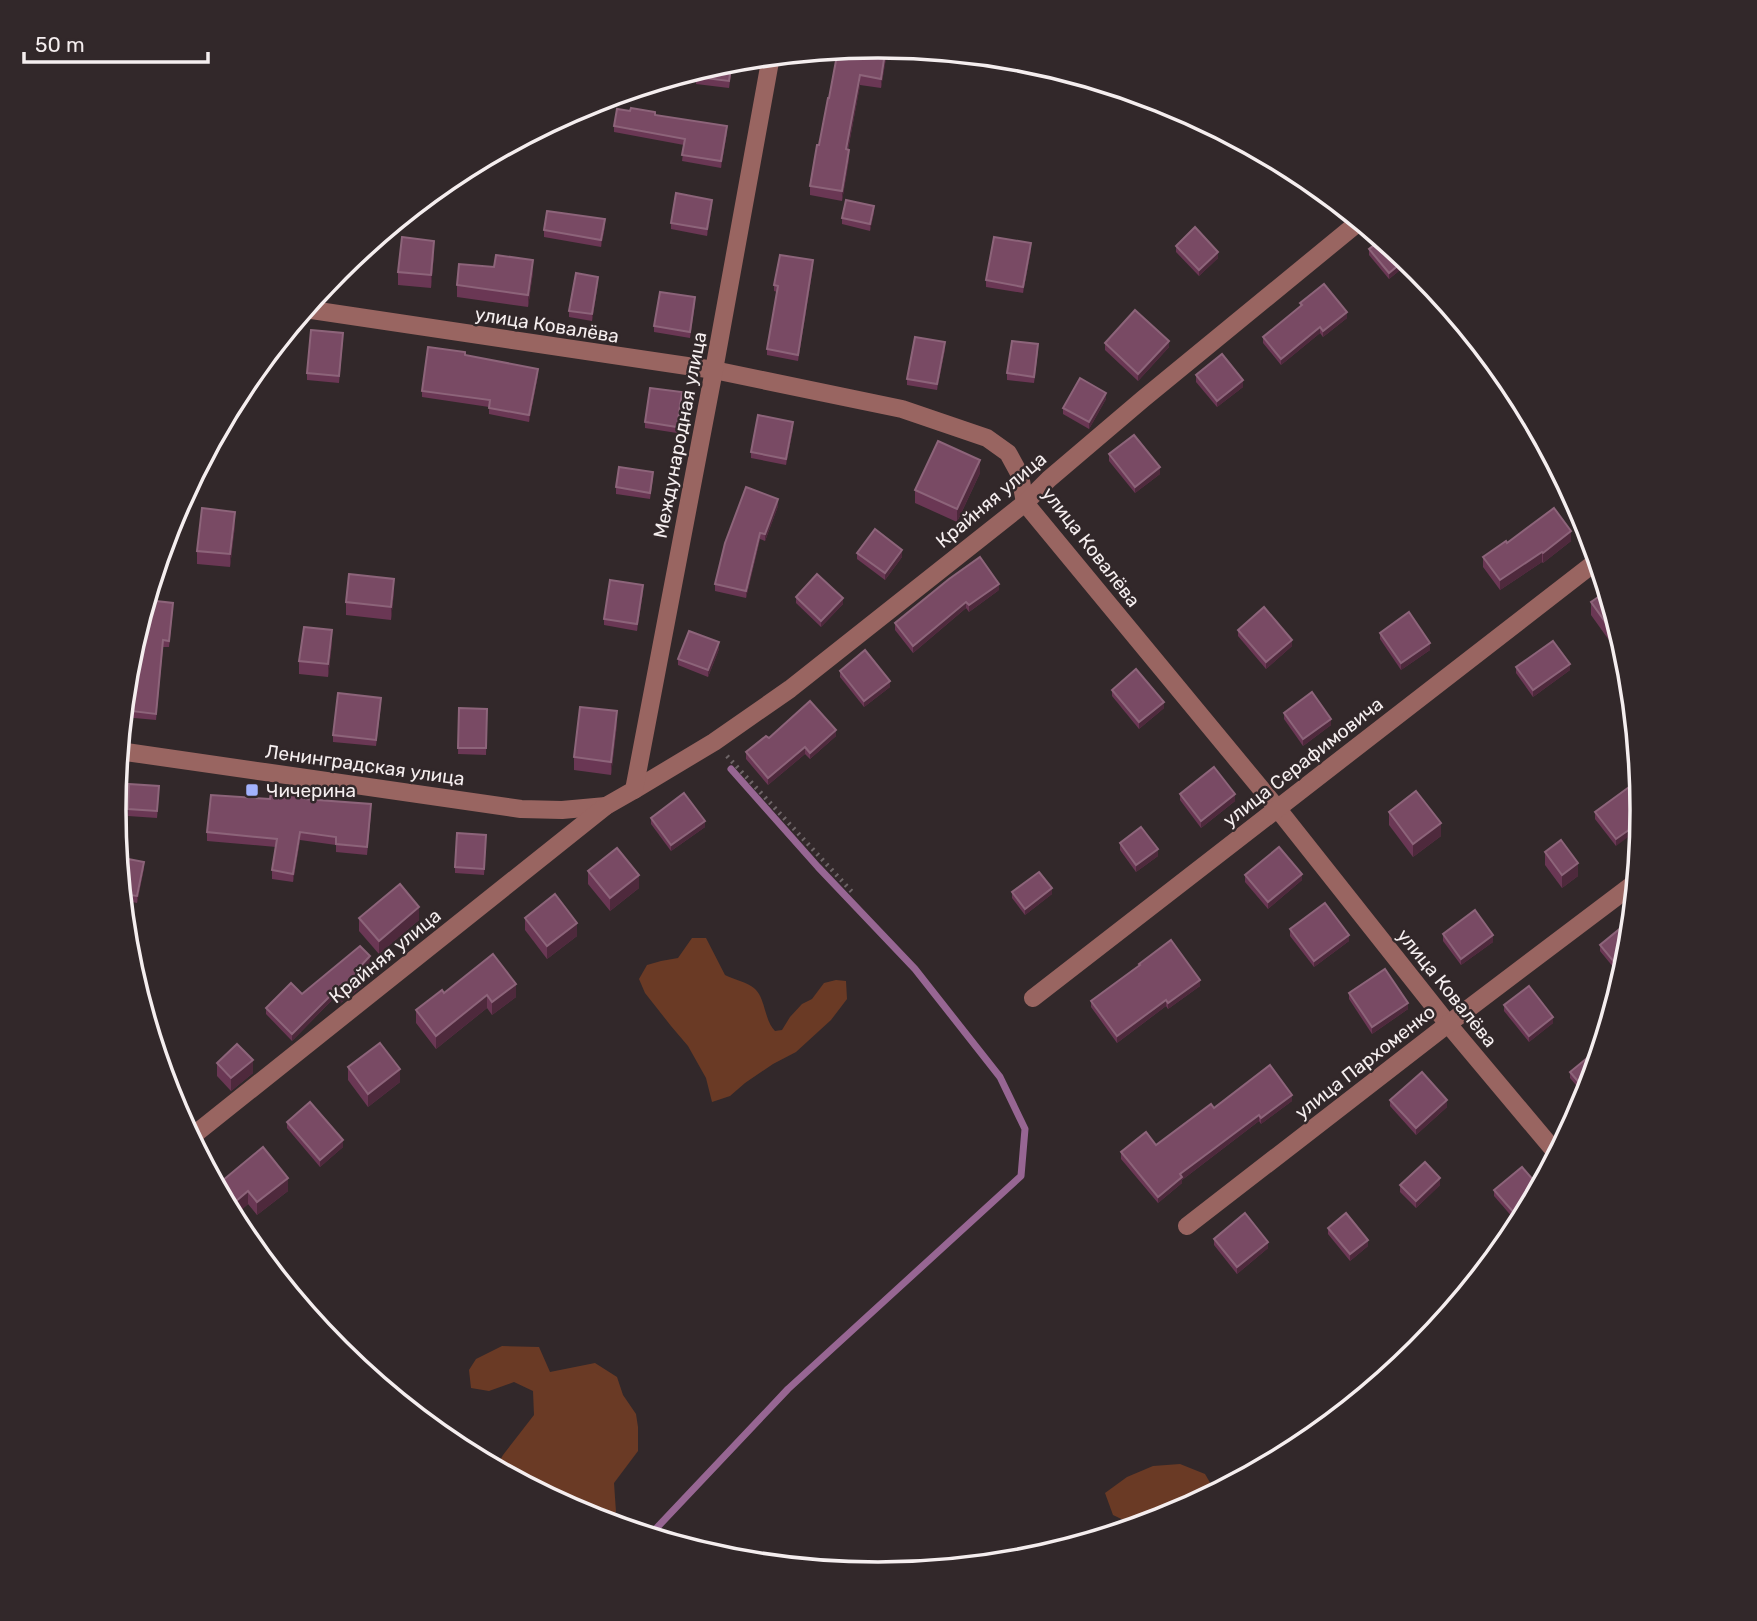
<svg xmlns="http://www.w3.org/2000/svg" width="1757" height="1621" viewBox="0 0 1757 1621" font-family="Rubik,sans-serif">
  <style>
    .green { fill: #6a3a25 }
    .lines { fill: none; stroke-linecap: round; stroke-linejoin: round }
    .stream { stroke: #976693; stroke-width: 7 }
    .path { stroke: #6e6567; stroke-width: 4.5; stroke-dasharray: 2 5; stroke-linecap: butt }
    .minor { stroke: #996561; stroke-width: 18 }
    .wall { fill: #6a3754 }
    .shaded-wall { fill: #4e293c }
    .building { fill: #794a64; stroke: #8d647a; stroke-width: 2 }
    .poi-dot { fill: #a2b2fd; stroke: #32282a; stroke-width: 2.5 }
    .labels { text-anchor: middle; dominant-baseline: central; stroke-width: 5; stroke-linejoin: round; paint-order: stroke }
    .street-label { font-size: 19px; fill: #f5eeef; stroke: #32282a }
    .poi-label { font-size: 19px; fill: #f5eeef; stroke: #32282a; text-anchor: start }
    .rim { fill: none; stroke: #f5eeef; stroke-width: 3.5 }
  </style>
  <rect width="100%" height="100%" fill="#32282a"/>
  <g class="green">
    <path d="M692 938H706L725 975C733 979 743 981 751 986 766 994 763 1019 775 1031L782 1030 790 1017 802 1004 812 999 824 983 836 980 846 981 847 999 831 1020 796 1052 773 1064 745 1083 730 1096 712 1102 706 1078 688 1046 671 1026 645 993 639 979 647 965 661 961 678 958Z"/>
    <path d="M502 1346 539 1347 550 1372 595 1363 617 1377 623 1395 636 1414 638 1427V1451L614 1483 616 1512 604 1523 585 1517 495 1469 503 1455 534 1415 533 1391 514 1382 489 1391 471 1388 469 1370 476 1359Z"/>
    <path d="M1180 1464 1205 1474 1216 1493 1171 1517 1138 1527 1113 1515 1105 1493 1127 1477 1153 1466Z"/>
  </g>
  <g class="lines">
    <path class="stream" d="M649 1536 788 1389 1021 1176 1025 1129 1000 1077 915 969 818 867 731 769"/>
    <path class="path" d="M727 756 854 894"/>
    <g class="minor">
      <path d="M305 309 714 370 902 409 987 438 1008 453 1020 475 1025 503 1277 808 1448 1024 1558 1155"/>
      <path d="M119 751 521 809 562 810 606 806"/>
      <path d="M634 790 714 742 790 689 1025 503 1049 479 1143 399 1360 221"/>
      <path d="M1033 998 1598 560"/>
      <path d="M190 1138 606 806 634 790 714 370 771 56"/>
      <path d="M1187 1226 1448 1024 1636 882"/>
    </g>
  </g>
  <g class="wall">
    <path d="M879 46H888L881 88 860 85 848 150 849 159 842 201 810 195V186L829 98Z"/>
    <path d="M730 60H733L729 88 696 84V77Z"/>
    <path d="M655 115 727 132 721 168 682 161 684 145 614 132V126Z"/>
    <path d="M1313 182 1342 206 1336 211 1313 184Z"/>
    <path d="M712 206 707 236 671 229V223Z"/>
    <path d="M874 212 870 231 842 224V218Z"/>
    <path d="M605 226 601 247 544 237V230Z"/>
    <path d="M1382 239 1410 262 1389 279 1369 255V249Z"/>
    <path d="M1176 246 1218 258 1199 276 1176 252Z"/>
    <path d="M1031 250 1023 293 986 287V280Z"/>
    <path d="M360 251 358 263 347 262Z"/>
    <path d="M434 254 431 288 398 285V272Z"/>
    <path d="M494 267 533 272 528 307 457 297V285Z"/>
    <path d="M813 267 798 361 767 355V349L777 292 774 291V285Z"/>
    <path d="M598 283 592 321 569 317V311Z"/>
    <path d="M695 303 690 338 654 332V326Z"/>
    <path d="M1300 303 1347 318 1323 337 1320 333 1281 365 1263 343V337L1300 306Z"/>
    <path d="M343 340 339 383 307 380V373Z"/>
    <path d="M1105 343 1169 347 1138 381 1105 350Z"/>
    <path d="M945 349 937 390 907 385V379Z"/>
    <path d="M1038 351 1034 383 1007 380V373Z"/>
    <path d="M538 375 529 422 489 414V407L422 397V391Z"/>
    <path d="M1196 375 1243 387 1217 407 1196 382Z"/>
    <path d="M682 399 677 433 645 428V422Z"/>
    <path d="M1106 399 1089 429 1063 414V408Z"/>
    <path d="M793 429 786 465 751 458V452Z"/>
    <path d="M1109 454 1160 474 1135 493 1109 461Z"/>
    <path d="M980 473 957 522 915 503V490Z"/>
    <path d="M653 478 650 499 616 494V487Z"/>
    <path d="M187 490 185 517 173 516Z"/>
    <path d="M778 506 765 541 760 539 746 598 715 591V584Z"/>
    <path d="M235 525 230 567 197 564V551Z"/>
    <path d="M1571 541 1543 563 1542 562 1500 590 1483 567V557L1507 543Z"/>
    <path d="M857 553 902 557 885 580 857 559Z"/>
    <path d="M999 590 969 612 966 608 913 653 895 630V623Z"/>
    <path d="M1607 591 1621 636 1611 643 1591 615V602Z"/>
    <path d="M394 592 391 620 346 615V602Z"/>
    <path d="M643 592 637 631 604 625V619Z"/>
    <path d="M796 597 843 604 821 627 796 603Z"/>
    <path d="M173 609 169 647H163L156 720 123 717 127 671 131 672Z"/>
    <path d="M1238 630 1292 646 1266 669 1238 636Z"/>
    <path d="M1380 633 1430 650 1401 670 1380 639Z"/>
    <path d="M332 643 328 677 299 674V661Z"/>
    <path d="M719 649 708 677 678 665V659Z"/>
    <path d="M1516 667 1570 670 1533 697 1516 673Z"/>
    <path d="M840 671 890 687 864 707 840 677Z"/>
    <path d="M1112 690 1164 708 1139 729 1112 696Z"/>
    <path d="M381 705 376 746 333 742V735Z"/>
    <path d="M459 708 487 709 486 755 458 754Z"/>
    <path d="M1284 713 1331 725 1303 746 1284 719Z"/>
    <path d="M617 724 611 775 574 770V757Z"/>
    <path d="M836 736 810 759 805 754 768 785 746 759V752L769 738Z"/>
    <path d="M1640 779 1616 846 1595 819V812Z"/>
    <path d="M129 784 159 793 157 818 128 816Z"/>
    <path d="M1180 794 1235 801 1201 828 1180 800Z"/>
    <path d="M270 799H305L371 813 367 855 336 852V845L300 840 293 882 272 879V870L276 847 207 841V832Z"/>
    <path d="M1389 812 1441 836 1413 857 1389 825Z"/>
    <path d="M651 818 705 827 671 851 651 824Z"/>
    <path d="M486 842 484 875 455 873V867Z"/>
    <path d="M1120 843 1158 856 1136 872 1120 850Z"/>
    <path d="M1545 852 1578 876 1562 888 1545 865Z"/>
    <path d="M118 857 144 868 137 903 123 900Z"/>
    <path d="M588 871 639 888 610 911 588 884Z"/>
    <path d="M1245 875 1302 880 1268 909 1245 882Z"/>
    <path d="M1012 892 1052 894 1025 915 1012 898Z"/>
    <path d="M359 918 419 920 379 954 359 931Z"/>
    <path d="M525 918 577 936 547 959 525 930Z"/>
    <path d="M1290 929 1349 941 1314 967 1290 936Z"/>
    <path d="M1443 934 1493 942 1461 965 1443 941Z"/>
    <path d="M1600 945 1629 960 1623 979 1600 951Z"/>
    <path d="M370 963 358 974 363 986 338 1005 333 999 292 1041 266 1014V1008L302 994Z"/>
    <path d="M1139 964 1200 986 1168 1009 1166 1006 1117 1043 1091 1007V1001L1139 966Z"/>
    <path d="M444 993 516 997 492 1015 487 1008 436 1049 416 1023V1010Z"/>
    <path d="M1349 993 1408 1009 1372 1034 1349 999Z"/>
    <path d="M1504 1005 1553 1023 1529 1042 1504 1011Z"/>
    <path d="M1601 1052 1587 1098 1570 1078V1072Z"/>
    <path d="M217 1063 253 1073 231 1091 217 1076Z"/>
    <path d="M348 1067 400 1082 368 1107 348 1080Z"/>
    <path d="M1390 1100 1447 1107 1416 1135 1390 1106Z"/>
    <path d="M1292 1101 1261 1124 1259 1121 1182 1180V1183L1158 1203 1121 1159V1152L1156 1145 1214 1108Z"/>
    <path d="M287 1122 343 1147 320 1167 287 1128Z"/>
    <path d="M1400 1185H1440L1416 1208 1400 1192Z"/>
    <path d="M216 1186 288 1191 257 1215 248 1204 233 1217Z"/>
    <path d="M1540 1188 1520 1226 1494 1196V1190Z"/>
    <path d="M1328 1228 1368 1246 1350 1261 1328 1234Z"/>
    <path d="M1214 1239 1268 1248 1237 1274 1214 1245Z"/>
  </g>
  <g class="shaded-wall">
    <path d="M886 46H888L881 88V79Z"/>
    <path d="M860 75V85L846 159V149Z"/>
    <path d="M727 126V132L721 168V161Z"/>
    <path d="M849 150V159L842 201V191Z"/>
    <path d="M712 200V206L707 236V229Z"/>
    <path d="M1338 203 1342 206 1336 211V204Z"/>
    <path d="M874 206V212L870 231V224Z"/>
    <path d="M605 219V226L601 247V240Z"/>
    <path d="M434 241V254L431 288V275Z"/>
    <path d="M1031 243V250L1023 293V287Z"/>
    <path d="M1218 252V258L1199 276V270Z"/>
    <path d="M1406 259 1410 262 1389 279V273Z"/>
    <path d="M533 260V272L528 307V295Z"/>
    <path d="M813 260V267L798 361V355Z"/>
    <path d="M598 277V283L592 321V314Z"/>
    <path d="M695 297V303L690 338V332Z"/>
    <path d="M1347 312V318L1323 337V331Z"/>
    <path d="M1320 327V333L1281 365V359Z"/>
    <path d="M1169 341V347L1138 381V374Z"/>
    <path d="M945 342V349L937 390V384Z"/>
    <path d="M538 369V375L529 422V415Z"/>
    <path d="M1243 380V387L1217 407V401Z"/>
    <path d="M682 392V399L677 433V427Z"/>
    <path d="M1106 393V399L1089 429V422Z"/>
    <path d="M793 422V429L786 465V459Z"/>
    <path d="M980 460V473L957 522V509Z"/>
    <path d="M1160 467V474L1135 493V487Z"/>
    <path d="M778 499V506L765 541V534Z"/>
    <path d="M235 512V525L230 567V554Z"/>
    <path d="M1571 531V541L1543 563V553Z"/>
    <path d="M760 533V539L746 598V591Z"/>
    <path d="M902 550V557L885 580V573Z"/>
    <path d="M1542 552V562L1500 590V580Z"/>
    <path d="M394 579V592L391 620V607Z"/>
    <path d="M999 584V590L969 612V605Z"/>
    <path d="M643 585V592L637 631V624Z"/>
    <path d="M843 598V604L821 627V621Z"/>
    <path d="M966 602V608L913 653V646Z"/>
    <path d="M1618 625 1621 636 1611 643V630Z"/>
    <path d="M332 630V643L328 677V664Z"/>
    <path d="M1292 640V646L1266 669V662Z"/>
    <path d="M719 642V649L708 677V670Z"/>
    <path d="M1430 643V650L1401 670V663Z"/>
    <path d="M1570 664V670L1533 697V690Z"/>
    <path d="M890 681V687L864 707V701Z"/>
    <path d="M1164 702V708L1139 729V722Z"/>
    <path d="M617 711V724L611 775V762Z"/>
    <path d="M1331 719V725L1303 746V739Z"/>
    <path d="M836 730V736L810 759V753Z"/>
    <path d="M805 747V754L768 785V778Z"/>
    <path d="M1235 794V801L1201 828V821Z"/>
    <path d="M1643 820 1642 827 1616 846V839Z"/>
    <path d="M705 821V827L671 851V845Z"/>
    <path d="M1441 823V836L1413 857V844Z"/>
    <path d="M300 832V840L293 882V874Z"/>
    <path d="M1158 849V856L1136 872V865Z"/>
    <path d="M144 862V868L137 903V896Z"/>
    <path d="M1578 863V876L1562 888V875Z"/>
    <path d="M1302 874V880L1268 909V902Z"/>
    <path d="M639 875V888L610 911V898Z"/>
    <path d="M1052 888V894L1025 915V909Z"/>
    <path d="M419 907V920L379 954V941Z"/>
    <path d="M577 923V936L547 959V946Z"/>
    <path d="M1349 935V941L1314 967V961Z"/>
    <path d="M1493 935V942L1461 965V959Z"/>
    <path d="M370 956V963L356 977V971Z"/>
    <path d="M363 979V986L338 1005V999Z"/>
    <path d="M1200 980V986L1168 1009V1003Z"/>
    <path d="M516 984V997L492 1015V1002Z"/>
    <path d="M333 993V999L292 1041V1034Z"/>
    <path d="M487 995V1008L436 1049V1036Z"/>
    <path d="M1166 1000V1006L1117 1043V1036Z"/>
    <path d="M1408 1003V1009L1372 1034V1027Z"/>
    <path d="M1553 1017V1023L1529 1042V1036Z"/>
    <path d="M253 1060V1073L231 1091V1078Z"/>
    <path d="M400 1069V1082L368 1107V1094Z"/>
    <path d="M1292 1095V1101L1261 1124V1118Z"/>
    <path d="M1447 1100V1107L1416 1135V1128Z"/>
    <path d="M1259 1115V1121L1182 1180V1183L1158 1203V1197L1180 1174Z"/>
    <path d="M343 1140V1147L320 1167V1160Z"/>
    <path d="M288 1178V1191L257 1215V1202Z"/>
    <path d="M1440 1178V1185L1416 1208V1201Z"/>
    <path d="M248 1191V1204L233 1217 228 1208Z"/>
    <path d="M1368 1240V1246L1350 1261V1254Z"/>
    <path d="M1268 1242V1248L1237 1274V1267Z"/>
  </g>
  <g class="building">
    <path d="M879 46H886L881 79 860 75 846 149 849 150 842 191 810 186 817 145H819L828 98H829L838 50Z"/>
    <path d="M732 60 729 81 696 77 697 70Z"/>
    <path d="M631 108 655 112V115L727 126 721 161 682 155 685 139 614 126 617 109 630 111Z"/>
    <path d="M676 193 712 200 707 229 671 223Z"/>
    <path d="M1326 193 1338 203 1336 204Z"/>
    <path d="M846 200 874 206 870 224 842 218Z"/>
    <path d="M547 211 605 219 601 240 544 230Z"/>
    <path d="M1195 227 1218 252 1199 270 1176 246Z"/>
    <path d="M402 237 434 241 431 275 398 272Z"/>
    <path d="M994 237 1031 243 1023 287 986 280Z"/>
    <path d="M1382 239 1406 259 1389 273 1369 249Z"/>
    <path d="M496 255 533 260 528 295 457 285 459 264 494 267Z"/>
    <path d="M780 255 813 260 798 355 767 349 778 286 774 285Z"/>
    <path d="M576 273 598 277 592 314 569 311Z"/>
    <path d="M1324 284 1347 312 1323 331 1320 327 1281 359 1263 337 1302 305 1300 303Z"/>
    <path d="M660 292 695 297 690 332 654 326Z"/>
    <path d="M1135 310 1169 341 1138 374 1105 343Z"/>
    <path d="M311 330 343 333 339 376 307 373Z"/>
    <path d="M915 337 945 342 937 384 907 379Z"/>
    <path d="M1012 341 1038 344 1034 377 1007 373Z"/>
    <path d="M428 347 465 352V355L538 369 529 415 489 408 490 400 422 391Z"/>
    <path d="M1222 354 1243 380 1217 401 1196 375Z"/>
    <path d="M1080 378 1106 393 1089 422 1063 408Z"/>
    <path d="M650 388 682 392 677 427 645 422Z"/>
    <path d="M758 415 793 422 786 459 751 452Z"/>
    <path d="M1134 435 1160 467 1135 487 1109 454Z"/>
    <path d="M938 441 980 460 957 509 915 490Z"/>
    <path d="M619 467 653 472 650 493 616 487Z"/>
    <path d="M746 487 778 499 765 534 760 533 746 591 715 584 725 543Z"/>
    <path d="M186 491 185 510H176Z"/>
    <path d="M202 508 235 512 230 554 197 551Z"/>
    <path d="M1554 508 1571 531 1543 553 1542 552 1500 580 1483 557 1506 541 1507 543Z"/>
    <path d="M875 529 902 550 885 573 857 553Z"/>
    <path d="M980 557 999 584 969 605 966 602 913 646 895 623 949 579Z"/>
    <path d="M349 574 394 579 391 607 346 602Z"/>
    <path d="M817 574 843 598 821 621 796 597Z"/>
    <path d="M610 580 643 585 637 624 604 619Z"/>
    <path d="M1607 591 1618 625 1611 630 1591 602Z"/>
    <path d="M147 600 173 603 169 641 163 640 156 714 123 710 127 671 131 672 134 641Z"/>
    <path d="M1264 607 1292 640 1266 662 1238 630Z"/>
    <path d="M1409 612 1430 643 1401 663 1380 633Z"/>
    <path d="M304 627 332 630 328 664 299 661Z"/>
    <path d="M689 631 719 642 708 670 678 659Z"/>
    <path d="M1553 641 1570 664 1533 690 1516 667Z"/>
    <path d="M865 650 890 681 864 701 840 671Z"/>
    <path d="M1136 669 1164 702 1139 722 1112 690Z"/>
    <path d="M1312 692 1331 719 1303 739 1284 713Z"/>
    <path d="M338 693 381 698 376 740 333 735Z"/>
    <path d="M810 701 836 730 810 753 805 747 768 778 746 752 766 736 769 738Z"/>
    <path d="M580 707 617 711 611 762 574 757Z"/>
    <path d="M459 708 487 709 486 748H458Z"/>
    <path d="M1214 767 1235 794 1201 821 1180 794Z"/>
    <path d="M1640 779 1643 811V820L1616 839 1595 812Z"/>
    <path d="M129 784 159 786 157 811 128 809Z"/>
    <path d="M1416 791 1441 823 1413 844 1389 812Z"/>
    <path d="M271 792 305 797V799L371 804 367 847 336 844V837L300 832 293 874 272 870 277 839 207 832 211 795 270 799Z"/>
    <path d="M684 793 705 821 671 845 651 818Z"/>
    <path d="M1141 827 1158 849 1136 865 1120 843Z"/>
    <path d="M457 833 486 835 484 869 455 867Z"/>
    <path d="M1561 840 1578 863 1562 875 1545 852Z"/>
    <path d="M1279 847 1302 874 1268 902 1245 875Z"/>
    <path d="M617 848 639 875 610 898 588 871Z"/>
    <path d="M118 857 144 862 137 896 123 894 122 897Z"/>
    <path d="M1039 872 1052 888 1025 909 1012 892Z"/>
    <path d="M400 884 419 907 379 941 359 918Z"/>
    <path d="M555 894 577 923 547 946 525 918Z"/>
    <path d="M1325 903 1349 935 1314 961 1290 929Z"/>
    <path d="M1475 910 1493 935 1461 959 1443 934Z"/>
    <path d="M1628 922 1632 928 1629 960 1624 974 1600 945Z"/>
    <path d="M1171 940 1200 980 1168 1003 1166 1000 1117 1036 1091 1001 1140 965 1139 964Z"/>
    <path d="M360 946 370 956 356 971 363 979 338 999 333 993 292 1034 266 1008 291 983 302 994Z"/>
    <path d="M493 954 516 984 492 1002 487 995 436 1036 416 1010 442 990 444 993Z"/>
    <path d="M1385 969 1408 1003 1372 1027 1349 993Z"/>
    <path d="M1529 986 1553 1017 1529 1036 1504 1005Z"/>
    <path d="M380 1043 400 1069 368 1094 348 1067Z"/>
    <path d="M237 1044 253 1060 231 1078 217 1063Z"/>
    <path d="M1598 1049 1601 1052 1588 1093 1570 1072Z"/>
    <path d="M1270 1065 1292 1095 1261 1118 1259 1115 1180 1174 1182 1177 1158 1197 1121 1152 1146 1132 1156 1145 1211 1104 1214 1108Z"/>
    <path d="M1422 1072 1447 1100 1416 1128 1390 1100Z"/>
    <path d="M310 1102 343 1140 320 1160 287 1122Z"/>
    <path d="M263 1147 288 1178 257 1202 248 1191 228 1208 216 1186Z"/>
    <path d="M1425 1162 1440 1178 1416 1201 1400 1185Z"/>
    <path d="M1522 1167 1540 1188 1522 1222 1494 1190Z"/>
    <path d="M1245 1213 1268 1242 1237 1267 1214 1239Z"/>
    <path d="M1346 1213 1368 1240 1350 1254 1328 1228Z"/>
  </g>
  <rect class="poi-dot" x="245" y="783" width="14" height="14" rx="3.5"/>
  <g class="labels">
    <g class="street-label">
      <text transform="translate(547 325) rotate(9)">улица Ковалёва</text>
      <text transform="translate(680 435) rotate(-79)">Международная улица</text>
      <text transform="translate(991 500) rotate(-40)">Крайняя улица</text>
      <text transform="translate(1091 547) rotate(52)">улица Ковалёва</text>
      <text transform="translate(1303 762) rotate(-38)">улица Серафимовича</text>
      <text transform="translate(365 765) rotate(8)">Ленинградская улица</text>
      <text transform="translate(385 956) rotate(-39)">Крайняя улица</text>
      <text transform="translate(1447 988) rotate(51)">улица Ковалёва</text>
      <text transform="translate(1365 1062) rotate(-38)">улица Пархоменко</text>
    </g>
    <g class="poi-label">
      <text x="266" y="790">Чичерина</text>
    </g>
  </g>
  <path d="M0 0H1757V1621H0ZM126 810a752 752 0 1 1 1504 0a752 752 0 1 1-1504 0Z" fill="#32282a" fill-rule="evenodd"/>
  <path class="rim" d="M126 810a752 752 0 1 1 1504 0a752 752 0 1 1-1504 0Z"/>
  <path d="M24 52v10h184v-10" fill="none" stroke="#f5eeef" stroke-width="3.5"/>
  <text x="35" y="52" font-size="21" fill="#f5eeef" stroke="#32282a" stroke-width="5" paint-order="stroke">50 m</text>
</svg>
